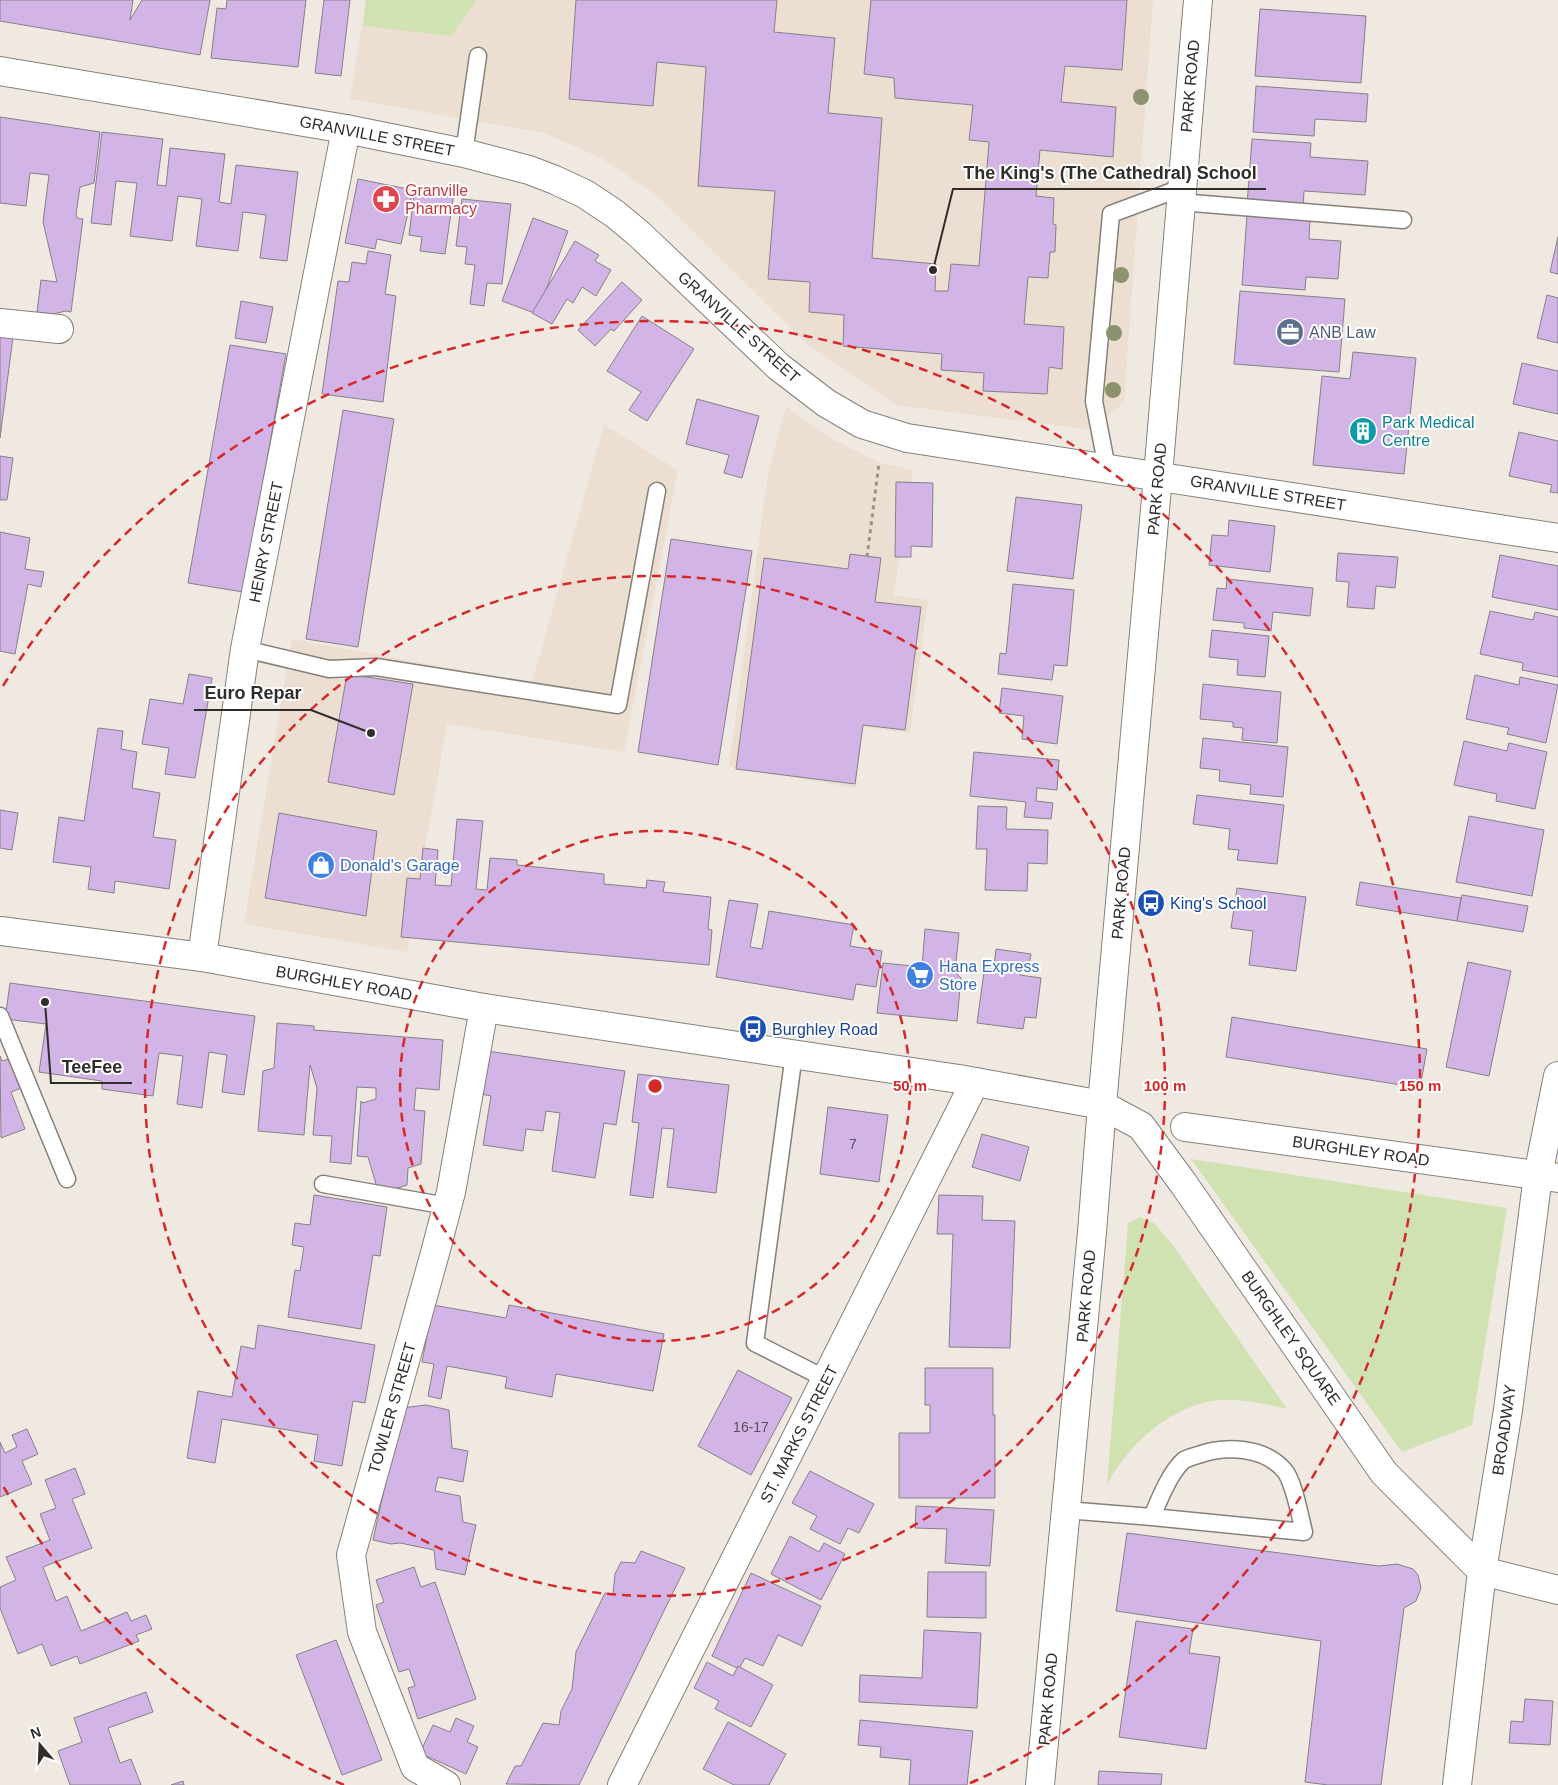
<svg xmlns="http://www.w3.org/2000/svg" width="1558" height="1785" viewBox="0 0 1558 1785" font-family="Helvetica,sans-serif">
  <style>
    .built { fill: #ecdfd2 }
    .green { fill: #d1e2b2 }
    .building { fill: #d3b4e6; stroke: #858188 }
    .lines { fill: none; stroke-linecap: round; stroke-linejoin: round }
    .lane-casing { stroke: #868079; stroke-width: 19 }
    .street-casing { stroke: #868079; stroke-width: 30 }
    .secondary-casing { stroke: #868079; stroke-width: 30 }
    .path { stroke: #97938d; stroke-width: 3; stroke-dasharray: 4 4; stroke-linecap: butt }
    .lane { stroke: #fff; stroke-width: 16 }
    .street { stroke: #fff; stroke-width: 28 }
    .secondary { stroke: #fff; stroke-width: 28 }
    .tree { fill: #8b926d }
    .ring { fill: none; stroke: #d62828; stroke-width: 2.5; stroke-dasharray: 9 6 }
    .labels { text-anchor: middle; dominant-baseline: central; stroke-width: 4; stroke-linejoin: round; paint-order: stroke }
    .number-label { font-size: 14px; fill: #59505a }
    .street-label { font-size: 16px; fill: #302e2b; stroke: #fff }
    .health-label { font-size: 16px; fill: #be3a42; stroke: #fff; text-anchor: start }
    .service-label { font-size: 16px; fill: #4e5e75; stroke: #fff; text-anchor: start }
    .culture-label { font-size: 16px; fill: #0d838f; stroke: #fff; text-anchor: start }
    .shop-label { font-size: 16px; fill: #366cbe; stroke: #fff; text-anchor: start }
    .transit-label { font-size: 16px; fill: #164399; stroke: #fff; text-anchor: start }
    .centre { fill: #d62828; stroke: #fff; stroke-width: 2.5 }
    .ring-label { font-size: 15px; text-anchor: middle; font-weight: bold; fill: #d62828; stroke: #fff; stroke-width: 4; stroke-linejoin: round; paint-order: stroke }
    .leader { fill: none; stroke: #302e2b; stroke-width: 2 }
    .callout-dot { fill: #302e2b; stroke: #fff; stroke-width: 2 }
    .callout-label { font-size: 18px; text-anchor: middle; font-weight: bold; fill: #302e2b; stroke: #fff; stroke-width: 4; stroke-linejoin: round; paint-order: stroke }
  </style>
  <rect width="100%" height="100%" fill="#f0e9e2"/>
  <g class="built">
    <path d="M366 0H1153L1124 402 1093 430 896 405 808 345 656 195 601 158 544 133 350 99Z"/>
    <path d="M786 407 834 440 880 463 913 470 894 595 928 600 910 733 863 727 856 788 729 767 768 473Z"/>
    <path d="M604 425 678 470 624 752 447 724 407 952 244 924 292 639 532 683Z"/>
  </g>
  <g class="green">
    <path d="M366 0H477L451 36 363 26Z"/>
    <path d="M1191 1159 1507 1208 1472 1425 1402 1452Z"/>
    <path d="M1140 1217 1154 1223 1172 1244 1287 1409C1264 1403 1236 1397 1211 1401 1166 1410 1128 1445 1107 1485L1128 1223Z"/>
  </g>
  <g class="building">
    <path d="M0 0H133L130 20 142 0H210L200 55 0 21Z"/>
    <path d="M227 0H306L298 67 211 58 217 8 226 9Z"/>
    <path d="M324 0H350L341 76 315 73Z"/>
    <path d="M576 0H777L774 32 835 38 828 113 882 118 872 258 936 264 935 291H948L951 264 979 266 989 142 969 140 973 105 895 98 894 78 864 74 871 0H1127L1122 70 1065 66 1061 102 1116 107 1113 157 1040 150 1036 196 1054 198 1053 224 1056 225 1055 252H1050L1048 278 1028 277 1024 324 1064 327 1062 369 1049 367 1047 394 983 391 984 373 941 370 942 354 843 346 844 315 809 312 810 282 768 279 775 191 698 186 706 67 657 62 653 106 569 99Z"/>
    <path d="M1260 9 1366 16 1361 83 1255 76Z"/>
    <path d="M1256 86 1368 94 1366 122 1315 119 1314 136 1253 132Z"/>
    <path d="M0 117 100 132 94 183 80 187 76 214 77 218 83 219 71 312 66 311 53 314 37 312 41 280 57 282 43 222 49 175 30 173 26 206 0 203Z"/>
    <path d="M102 132 163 139 157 185 166 186 170 148 225 154 219 202 231 204 236 165 298 172 287 261 260 258 266 215 243 212 238 251 196 246 202 199 178 196 172 241 130 236 137 183 116 181 111 225 91 223Z"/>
    <path d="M1252 139 1311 143 1310 157 1368 161 1365 195 1304 191 1303 209 1247 205Z"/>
    <path d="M358 179 413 190 401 244 377 239 375 249 345 243Z"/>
    <path d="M415 187 454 192 445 254 420 251 422 237 409 235Z"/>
    <path d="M462 199 511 204 502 284 487 283 484 306 470 304 475 265 465 264 467 247 456 246Z"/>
    <path d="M1247 215 1310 220 1309 239 1341 241 1338 279 1306 277 1305 290 1242 285Z"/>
    <path d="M533 218 568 231 537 314 502 301Z"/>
    <path d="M1558 237V274L1550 272Z"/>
    <path d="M575 241 599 255 595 261 611 270 596 296 582 287 573 303 567 299 552 324 532 313Z"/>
    <path d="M368 251 391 255 385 294 396 296 383 402 322 394 338 281 349 282 352 262 366 264Z"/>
    <path d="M622 282 642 300 614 331 611 329 595 346 578 330Z"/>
    <path d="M1240 291 1345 299 1339 372 1234 364Z"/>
    <path d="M1547 295 1558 298V343L1537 338Z"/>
    <path d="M241 301 273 307 266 343 235 338Z"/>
    <path d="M642 316 694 349 647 421 629 410 641 392 607 371Z"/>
    <path d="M0 336 13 337 0 438Z"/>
    <path d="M230 345 286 354 243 592 188 583Z"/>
    <path d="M1353 352 1416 358 1404 474 1313 465 1322 376 1350 379Z"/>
    <path d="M1522 363 1558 371V414L1513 404Z"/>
    <path d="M697 399 759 416 742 478 724 473 729 455 686 444Z"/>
    <path d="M343 410 394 419 358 647 306 639Z"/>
    <path d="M1519 432 1558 441V493L1550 492 1552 485 1509 476Z"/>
    <path d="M0 456 13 458 7 500H0Z"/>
    <path d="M896 482 933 483 932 547 911 546V557H895Z"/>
    <path d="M1016 497 1082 505 1073 579 1007 571Z"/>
    <path d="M1229 520 1275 526 1270 572 1209 565 1212 535 1228 536Z"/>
    <path d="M0 532 30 538 25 569 44 572 41 587 28 584 15 654 0 651Z"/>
    <path d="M671 539 752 551 718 765 638 752Z"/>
    <path d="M1338 553 1398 557 1395 588 1376 586 1374 609 1347 607 1349 582 1336 581Z"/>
    <path d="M850 554 881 558 875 602 921 607 905 730 863 725 855 784 736 769 764 558 848 569Z"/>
    <path d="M1500 555 1558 566V610L1492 597Z"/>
    <path d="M1227 579 1313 588 1310 616 1273 612 1271 631 1244 628V623L1213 620 1217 588 1226 589Z"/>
    <path d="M1013 584 1074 590 1067 666 1054 665 1052 680 998 674 1000 653 1006 654Z"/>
    <path d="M1490 611 1533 620 1535 612 1558 617V677L1522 670 1523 663 1480 654Z"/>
    <path d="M1212 630 1269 636 1265 677 1237 675 1238 660 1209 657Z"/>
    <path d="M189 674 212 678 195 778 165 774 169 748 142 744 150 699 183 704Z"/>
    <path d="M347 674 413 684 394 795 328 782Z"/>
    <path d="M1475 675 1519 685 1520 677 1558 685 1546 743 1507 734 1509 728 1466 719Z"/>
    <path d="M1203 684 1281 692 1277 743 1242 740 1243 728 1233 727V722L1200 719Z"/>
    <path d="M1002 688 1063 696 1057 744 1022 739 1024 716 999 713Z"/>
    <path d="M98 728 123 731 121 749 137 752 132 788 160 793 153 837 176 840 169 889 115 881 114 893 88 889 91 867 53 862 59 817 84 821Z"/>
    <path d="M1203 738 1288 747 1283 797 1250 794 1251 785 1219 781 1220 770 1200 768Z"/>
    <path d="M1464 741 1507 751 1509 743 1547 752 1535 809 1496 801 1497 794 1454 785Z"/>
    <path d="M974 752 1059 760 1057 790 1037 788 1036 801 1053 803 1051 819 1024 817 1026 802 970 796Z"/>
    <path d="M1197 795 1284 805 1277 864 1237 860 1239 850 1228 849 1230 829 1193 824Z"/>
    <path d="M978 806 1007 807 1006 829 1048 830 1047 864 1028 863 1027 891 985 890 987 849H976Z"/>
    <path d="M0 810 18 813 12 850 0 848Z"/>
    <path d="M279 813 377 831 366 916 265 898Z"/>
    <path d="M1469 816 1544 830 1532 896 1456 882Z"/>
    <path d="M457 819 483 821 476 889 487 890 490 858 517 860V865L604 874V884L646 888 647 880 665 882 663 892 711 897 708 929 712 930 709 965 401 937 407 878 420 879 423 848 438 850 435 885 451 886Z"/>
    <path d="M1360 882 1461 898 1457 921 1356 905Z"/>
    <path d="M1237 888 1306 897 1296 971 1249 965 1253 931 1231 928Z"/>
    <path d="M1462 895 1528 906 1523 932 1457 921Z"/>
    <path d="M729 900 758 904 750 947 762 949 769 911 854 925 850 946 882 951 876 987 856 984 853 1000 716 977Z"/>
    <path d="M925 929 959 933 955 972 961 978 957 1021 877 1013 883 963 922 967Z"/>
    <path d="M996 949 1031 954 1029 965 1022 964 1020 975 1041 978 1036 1018 1025 1017 1023 1029 977 1023 985 965 994 966Z"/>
    <path d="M1468 962 1511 971 1489 1076 1446 1067Z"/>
    <path d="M10 983 255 1016 244 1095 222 1092 227 1055 209 1052 202 1108 177 1104 183 1056 159 1053 153 1096 102 1089V1081L39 1072 46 1024 5 1019Z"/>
    <path d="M1232 1017 1427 1049 1420 1088 1226 1057Z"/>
    <path d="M277 1023 314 1026V1030L443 1040 439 1090 416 1088 414 1110 425 1111 421 1164 408 1168 407 1185 379 1194 368 1157 357 1156 361 1101 362 1103 376 1099V1088L357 1087 351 1164 330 1162 332 1136 313 1135 317 1088 310 1065 304 1135 258 1131 263 1071 274 1068Z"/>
    <path d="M487 1051 625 1071 616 1125 604 1123 595 1178 552 1171 560 1113 546 1111 543 1131 526 1129 523 1151 483 1145 491 1096 481 1094Z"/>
    <path d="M0 1056 2 1061 13 1058 24 1087 11 1092 25 1129 1 1138Z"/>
    <path d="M638 1074 729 1085 716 1193 667 1187 674 1129 662 1128 653 1198 630 1195 639 1123 632 1122Z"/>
    <path d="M828 1107 888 1115 879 1182 820 1174Z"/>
    <path d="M982 1134 1029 1147 1020 1181 972 1167Z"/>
    <path d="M314 1195 387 1207 380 1256 373 1255 361 1329 288 1317 295 1270 300 1271 304 1247 292 1245 295 1223 310 1225Z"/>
    <path d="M939 1195 983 1196 982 1220 1015 1221 1010 1348 949 1347 953 1234H937Z"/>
    <path d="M433 1305 506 1318 509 1305 664 1334 653 1391 556 1374 552 1397 505 1388 507 1377 447 1366 441 1399 428 1396 434 1364 422 1362Z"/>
    <path d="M258 1325 375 1345 365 1403 353 1401 342 1466 314 1461 318 1435 222 1419 215 1463 187 1458 198 1391 232 1397 241 1346 255 1349Z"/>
    <path d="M925 1368H993V1415H995V1498H899V1433H930V1405H925Z"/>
    <path d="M738 1370 792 1398 751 1475 698 1446Z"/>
    <path d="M426 1405 449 1410 452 1448 468 1451 463 1482 438 1477 435 1491 460 1496 463 1522 476 1525 465 1575 436 1569 434 1550 400 1543 391 1544 373 1540 402 1408Z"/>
    <path d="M27 1429 38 1454 22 1461 32 1484 0 1497V1442L5 1453 17 1447 12 1435Z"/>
    <path d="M75 1468 85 1494 72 1499 92 1548 43 1567 56 1601 67 1596 81 1631 127 1612 131 1621 146 1615 152 1629 136 1635 139 1641 80 1664 77 1656 51 1666 42 1644 18 1654 0 1608V1587L16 1580 6 1557 50 1540 40 1514 56 1508 45 1480Z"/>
    <path d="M810 1471 874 1504 859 1533 848 1528 840 1544 810 1529 817 1516 792 1503Z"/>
    <path d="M916 1506 994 1510 990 1566 945 1563 947 1529 915 1528Z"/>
    <path d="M1127 1533 1379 1566 1397 1564 1413 1569 1418 1575 1421 1588 1416 1601 1404 1608 1381 1785H1328L1305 1782 1321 1641 1116 1611Z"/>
    <path d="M790 1536 819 1552 824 1543 845 1554 821 1600 771 1574Z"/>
    <path d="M641 1551 685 1568 579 1785 506 1784 515 1766H521L543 1723 559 1725 561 1711 572 1689 576 1652 605 1593 613 1594 615 1574 621 1562 635 1563Z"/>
    <path d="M414 1567 421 1587 435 1582 476 1699 418 1719 408 1688 415 1686 409 1669 399 1672 376 1605 384 1602 376 1580Z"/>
    <path d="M928 1572H986V1618L927 1617Z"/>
    <path d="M751 1573 821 1606 802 1646 778 1635 763 1666 745 1658 739 1669 712 1656Z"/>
    <path d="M1136 1621 1193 1629 1189 1653 1220 1657 1206 1749 1119 1737Z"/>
    <path d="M924 1630 981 1633 977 1708 859 1702 860 1675 922 1678Z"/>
    <path d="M336 1640 382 1760 342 1775 296 1655Z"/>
    <path d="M707 1662 733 1676 738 1666 773 1685 751 1727 715 1709 719 1701 694 1688Z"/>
    <path d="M146 1692 153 1712 108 1728 120 1763 131 1759 141 1785H70L58 1751 82 1742 74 1718Z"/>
    <path d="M1525 1699 1553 1701 1550 1745 1509 1743 1511 1721 1523 1722Z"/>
    <path d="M456 1718 474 1726 467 1742 478 1747 466 1774 420 1753 433 1725 450 1732Z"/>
    <path d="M860 1720 973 1731 967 1785H909L911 1760 880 1757 881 1747 858 1745Z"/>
    <path d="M728 1722 786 1754 769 1785H734L703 1769Z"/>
    <path d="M1099 1771 1162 1774 1161 1785H1098Z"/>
    <path d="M183 1781 184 1785H171Z"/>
  </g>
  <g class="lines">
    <g class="lane-casing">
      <g id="lane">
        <path d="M464 153 478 56"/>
        <path d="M1180 202 1403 220"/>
        <path d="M1107 468 1094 401 1111 214 1181 188"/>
        <path d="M245 649 329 669 376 667 618 705 657 491"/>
        <path d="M0 1016 67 1179"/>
        <path d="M794 1054 755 1343 826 1379"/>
        <path d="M323 1184 447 1206"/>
        <path d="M1066 1510 1152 1517 1304 1532C1300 1517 1294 1481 1284 1470 1264 1447 1226 1445 1198 1455 1194 1456 1188 1458 1184 1460 1170 1472 1159 1500 1152 1517"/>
      </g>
    </g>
    <g class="street-casing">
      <g id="street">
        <path d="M0 71 346 129 464 153 529 170 555 180 585 194 615 214 639 234 779 367 826 403 862 424 907 438 1558 538"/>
        <path d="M0 323 59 329"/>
        <path d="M202 957 245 649 346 129"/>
        <path d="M1185 1127 1558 1178"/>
        <path d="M446 1785 415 1767 362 1632 351 1555 435 1253 451 1192 484 1008"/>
        <path d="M622 1785 975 1082"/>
        <path d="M1040 1785 1092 1232 1102 1105"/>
        <path d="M1457 1785 1482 1571"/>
      </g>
    </g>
    <g class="secondary-casing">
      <g id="secondary">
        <path d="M0 931 202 957 484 1008 959 1079 1102 1105 1141 1126 1183 1183 1384 1473 1482 1571"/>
        <path d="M1102 1105 1158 476 1198 0"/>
        <path d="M1482 1571 1508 1410 1538 1175 1558 1076"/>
        <path d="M1482 1571 1558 1590"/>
      </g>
    </g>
    <path class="path" d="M867 557 879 463"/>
    <use href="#lane" class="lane"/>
    <use href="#street" class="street"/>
    <use href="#secondary" class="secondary"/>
  </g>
  <g class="tree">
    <circle cx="1141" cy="97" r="8"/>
    <circle cx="1121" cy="275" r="8"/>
    <circle cx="1114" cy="333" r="8"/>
    <circle cx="1113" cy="390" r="8"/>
  </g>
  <g class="ring">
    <circle cx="655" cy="1086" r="255"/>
    <circle cx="655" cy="1086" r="510"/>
    <path d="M344 1785A765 765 0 0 1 3 1486M3 686A765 765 0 1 1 966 1785"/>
  </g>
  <defs>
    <g id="pharmacy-disc" transform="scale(1.4375)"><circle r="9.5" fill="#e0444e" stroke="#fff"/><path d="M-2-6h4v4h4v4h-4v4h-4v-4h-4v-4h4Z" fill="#fff"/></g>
    <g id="office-disc" transform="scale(1.4375)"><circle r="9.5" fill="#5c6f8a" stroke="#fff"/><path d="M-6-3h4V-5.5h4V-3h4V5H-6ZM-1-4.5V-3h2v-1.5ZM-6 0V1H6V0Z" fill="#fff"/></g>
    <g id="building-disc" transform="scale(1.4375)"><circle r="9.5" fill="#0f9aa8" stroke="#fff"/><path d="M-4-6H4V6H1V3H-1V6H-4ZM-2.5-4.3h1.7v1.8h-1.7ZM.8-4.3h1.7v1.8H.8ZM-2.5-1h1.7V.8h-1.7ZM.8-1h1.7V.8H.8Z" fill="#fff"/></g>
    <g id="shop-disc" transform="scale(1.4375)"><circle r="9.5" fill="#3f7fe0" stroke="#fff"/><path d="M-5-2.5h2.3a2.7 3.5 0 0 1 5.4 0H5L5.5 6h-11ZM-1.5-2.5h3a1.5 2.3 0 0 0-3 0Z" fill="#fff"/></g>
    <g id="bus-disc" transform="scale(1.4375)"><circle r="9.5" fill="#1a4fb4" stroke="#fff"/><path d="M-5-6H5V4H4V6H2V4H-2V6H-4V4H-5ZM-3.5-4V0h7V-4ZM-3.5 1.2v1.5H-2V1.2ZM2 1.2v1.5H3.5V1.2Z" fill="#fff"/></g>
    <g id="supermarket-disc" transform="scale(1.4375)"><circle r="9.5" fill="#3f7fe0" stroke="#fff"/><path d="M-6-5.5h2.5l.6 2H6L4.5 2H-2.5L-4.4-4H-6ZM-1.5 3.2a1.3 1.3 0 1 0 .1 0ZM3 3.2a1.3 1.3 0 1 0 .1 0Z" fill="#fff"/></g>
  </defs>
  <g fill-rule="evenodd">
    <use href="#pharmacy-disc" x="386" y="199"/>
    <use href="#office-disc" x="1290" y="332"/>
    <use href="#building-disc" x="1363" y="431"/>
    <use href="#shop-disc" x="321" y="865"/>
    <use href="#bus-disc" x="1151" y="903"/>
    <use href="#supermarket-disc" x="920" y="975"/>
    <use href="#bus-disc" x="753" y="1029"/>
  </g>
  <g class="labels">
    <g class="number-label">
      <text x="853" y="1144">7</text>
      <text x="751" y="1427">16-17</text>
    </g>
    <g class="street-label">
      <text transform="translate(1190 86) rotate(-85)">PARK ROAD</text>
      <text transform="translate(377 136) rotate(11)">GRANVILLE STREET</text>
      <text transform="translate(739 327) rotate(42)">GRANVILLE STREET</text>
      <text transform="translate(1157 489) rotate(-85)">PARK ROAD</text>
      <text transform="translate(1268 493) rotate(9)">GRANVILLE STREET</text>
      <text transform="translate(266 542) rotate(-79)">HENRY STREET</text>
      <text transform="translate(1121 893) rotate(-85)">PARK ROAD</text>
      <text transform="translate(344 983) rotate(10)">BURGHLEY ROAD</text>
      <text transform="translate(1361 1151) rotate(8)">BURGHLEY ROAD</text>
      <text transform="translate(1086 1296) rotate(-85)">PARK ROAD</text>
      <text transform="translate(1291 1338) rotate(55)">BURGHLEY SQUARE</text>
      <text transform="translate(392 1408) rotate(-74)">TOWLER STREET</text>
      <text transform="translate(1504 1430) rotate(-82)">BROADWAY</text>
      <text transform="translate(799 1434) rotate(-63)">ST. MARKS STREET</text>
      <text transform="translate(1048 1699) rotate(-85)">PARK ROAD</text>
    </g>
    <g class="health-label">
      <text x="405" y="190">Granville<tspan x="405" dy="18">Pharmacy</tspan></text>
    </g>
    <g class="service-label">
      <text x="1309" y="332">ANB Law</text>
    </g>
    <g class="culture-label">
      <text x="1382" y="422">Park Medical<tspan x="1382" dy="18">Centre</tspan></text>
    </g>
    <g class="shop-label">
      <text x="340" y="865">Donald's Garage</text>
      <text x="939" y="966">Hana Express<tspan x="939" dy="18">Store</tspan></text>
    </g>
    <g class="transit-label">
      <text x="1170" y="903">King's School</text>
      <text x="772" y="1029">Burghley Road</text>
    </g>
  </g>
  <circle cx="655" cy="1086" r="8" class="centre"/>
  <g class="ring-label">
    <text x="910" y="1091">50 m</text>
    <text x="1165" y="1091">100 m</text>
    <text x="1420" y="1091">150 m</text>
  </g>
  <path class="leader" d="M933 270L953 189H1266M371 733L311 710H194M45 1002L51 1083H132"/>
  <g class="callout-dot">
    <circle cx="933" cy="270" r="5"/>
    <circle cx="371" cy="733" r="5"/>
    <circle cx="45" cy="1002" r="5"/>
  </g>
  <g class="callout-label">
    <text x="1110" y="179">The King's (The Cathedral) School</text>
    <text x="253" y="699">Euro Repar</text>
    <text x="92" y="1073">TeeFee</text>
  </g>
  <g transform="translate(40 1745) rotate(341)" stroke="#ffffff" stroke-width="4" paint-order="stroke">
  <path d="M0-4L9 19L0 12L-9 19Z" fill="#302e2b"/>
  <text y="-8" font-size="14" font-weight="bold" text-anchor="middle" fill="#302e2b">N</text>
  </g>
</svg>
